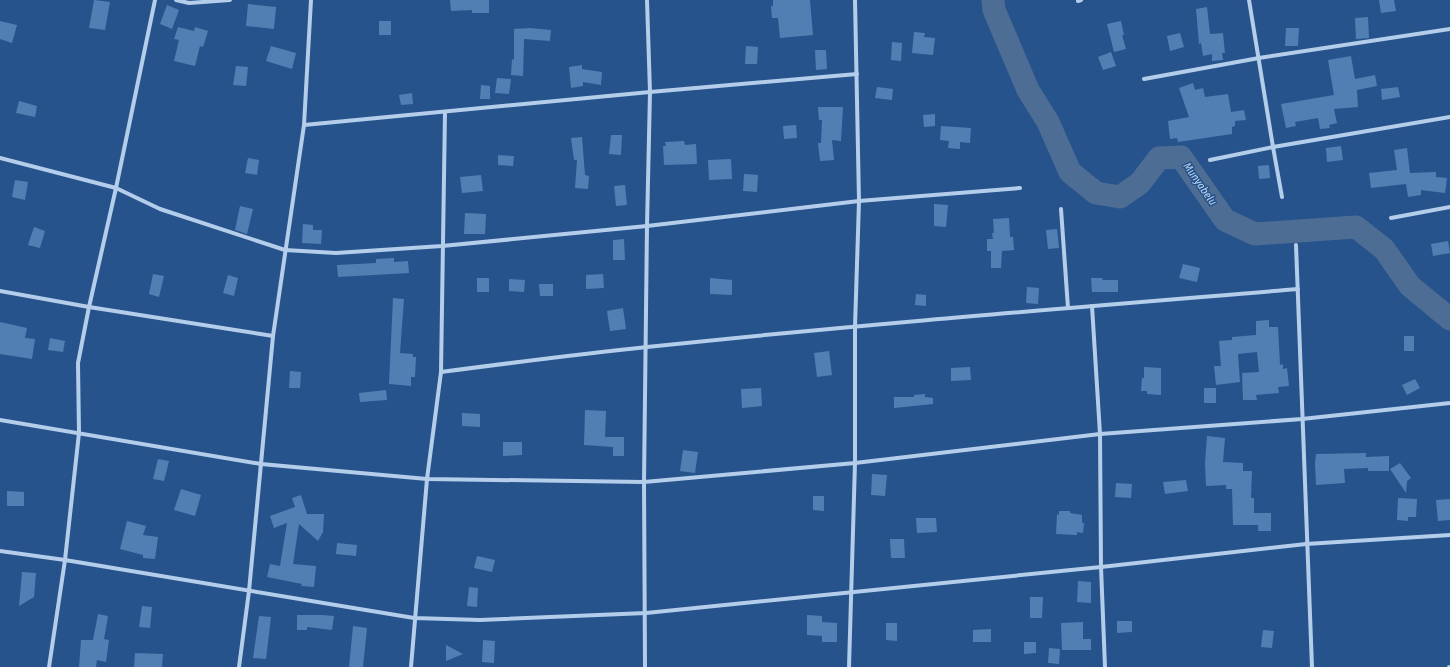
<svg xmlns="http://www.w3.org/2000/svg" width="1450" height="667" viewBox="0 0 1450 667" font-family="'Fira Sans Condensed',sans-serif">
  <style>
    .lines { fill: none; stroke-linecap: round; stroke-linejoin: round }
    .river { stroke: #4e6d95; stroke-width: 23 }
    .building { fill: #527fb3 }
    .minor { stroke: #b4cdea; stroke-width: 4 }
    .labels { text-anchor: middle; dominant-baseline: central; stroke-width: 3; stroke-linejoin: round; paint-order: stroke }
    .water-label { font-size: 11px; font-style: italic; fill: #c0d7f1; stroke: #26538b }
  </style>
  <rect width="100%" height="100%" fill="#26538b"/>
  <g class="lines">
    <path class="river" d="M993 0 994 10 1028 90 1048 122 1070 172 1096 193 1120 197 1140 183 1159 158 1181 157 1225 220 1255 234 1356 227 1384 249 1410 286 1450 319"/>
  </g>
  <g class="building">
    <path d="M94 0 110 2 105 30 89 28Z"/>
    <path d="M450 0H489V13H472V10L451 11Z"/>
    <path d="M773 0H810L813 35 780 38 778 18H772L771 6H773Z"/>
    <path d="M1379 0H1394L1396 11 1381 13Z"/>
    <path d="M248 4 276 7 274 29 246 26Z"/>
    <path d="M167 5 179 10 172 29 160 24Z"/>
    <path d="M1207 7 1210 34 1223 33 1225 53H1222L1223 60 1212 61V54L1203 56 1201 43 1199 44 1196 9Z"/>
    <path d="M1368 17 1369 38 1356 39 1355 18Z"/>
    <path d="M0 21 17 25 12 43 0 39Z"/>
    <rect x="379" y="21" width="12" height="14"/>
    <path d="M1121 21 1124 35H1122L1126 49 1114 52 1107 24Z"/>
    <path d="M178 27 194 31 195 27 208 31 203 47 200 46 195 66 174 61 179 40 174 39Z"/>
    <path d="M530 28 551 30 550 41 524 39 523 76 511 75 512 59 514 60V29Z"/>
    <path d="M1286 28H1299L1298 46H1285Z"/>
    <path d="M914 32 925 33 924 37 935 38 933 55 912 53Z"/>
    <path d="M1180 33 1184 47 1170 51 1167 36Z"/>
    <path d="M892 42 902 43 901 61 891 60Z"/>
    <path d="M271 46 296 53 292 69 266 61Z"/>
    <path d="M746 46 758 47 757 64H745Z"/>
    <path d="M815 50H826L827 69 816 70Z"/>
    <path d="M1111 52 1116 66 1103 70 1098 57Z"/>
    <path d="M1351 56 1355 79 1375 75 1377 86 1357 90 1358 107 1334 109 1337 123 1329 125 1330 128 1320 129 1318 118 1295 122 1296 126 1286 128 1281 104 1334 95 1328 60Z"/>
    <path d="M582 65V69L602 72 601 85 583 82V86L571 88 569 67Z"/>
    <path d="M236 66 248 67 246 86 233 85Z"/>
    <path d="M497 78 511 79 509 94 495 93Z"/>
    <path d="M1193 83 1195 90 1203 88 1205 97 1228 94 1231 112 1244 110 1246 120 1235 121V126L1232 127V134L1178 142 1177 138 1170 139 1168 121 1189 117 1179 88Z"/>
    <path d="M481 85 490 86V99H480Z"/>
    <path d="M877 87 893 89 892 100 875 98Z"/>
    <path d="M1398 87 1400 97 1382 100 1381 89Z"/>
    <path d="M412 93 413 104 401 105 399 95Z"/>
    <path d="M19 101 37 106 35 117 16 113Z"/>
    <path d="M818 107H843L841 141 832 140 834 160 820 161 818 143H821L822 120H819Z"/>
    <path d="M935 114V126L924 127 923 115Z"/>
    <path d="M796 125 797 138 784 139 783 126Z"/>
    <path d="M941 126 971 128 970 143 960 142V149L948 148 949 141 940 140Z"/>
    <path d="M611 135H622L621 155 609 154Z"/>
    <path d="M582 137 585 175 589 176 588 189 575 188 577 160H574L571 138Z"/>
    <path d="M684 141 685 145 696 144 697 164 664 165 663 146H666L665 142Z"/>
    <path d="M1341 146 1343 160 1327 162 1326 148Z"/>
    <path d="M1407 148 1410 173 1436 172V177L1447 178 1445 193 1421 190V195L1408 197 1406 184 1371 188 1369 173 1397 170 1394 150Z"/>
    <path d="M498 155 514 156 513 166 498 165Z"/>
    <path d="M248 158 259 160 257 175 245 173Z"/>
    <path d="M731 159 732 179 709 180 708 160Z"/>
    <path d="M1269 165 1270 178 1259 179 1258 166Z"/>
    <path d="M744 174 758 175 757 192 743 191Z"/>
    <path d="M481 175 483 191 462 193 460 177Z"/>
    <path d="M15 180 28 182 25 200 12 197Z"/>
    <path d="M625 185 627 205 616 206 614 186Z"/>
    <path d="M934 204 948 205 946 227 934 226Z"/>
    <path d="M240 206 253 209 247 234 235 230Z"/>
    <path d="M465 213 486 214 485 234H464Z"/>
    <path d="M1009 218 1010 237H1013L1014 250 1002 251 1001 268H991V251H987V239H993L992 233H994L993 219Z"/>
    <path d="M303 224 313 225V230H322L321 244 302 243Z"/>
    <path d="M34 227 45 231 40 248 28 245Z"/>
    <path d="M1057 229 1059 248 1048 249 1046 230Z"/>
    <path d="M624 239 625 260H613V240Z"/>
    <path d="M1448 241 1450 253 1433 256 1431 244Z"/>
    <path d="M394 258V262L408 261 409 273 338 277 337 265 376 263V259Z"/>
    <path d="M1183 264 1200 268 1197 282 1179 278Z"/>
    <path d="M153 274 164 276 159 297 149 294Z"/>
    <path d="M603 274 604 288 586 289V275Z"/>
    <path d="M228 275 238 278 234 296 223 293Z"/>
    <rect x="477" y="278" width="12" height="14"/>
    <path d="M710 278 732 280V295L710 294Z"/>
    <path d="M1091 278H1102L1103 280H1118V292H1092Z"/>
    <path d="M509 279 525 280 524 292 509 291Z"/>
    <path d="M539 284H553V296H540Z"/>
    <path d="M1027 287 1039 288 1038 304 1026 303Z"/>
    <path d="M916 294 926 295V306L915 305Z"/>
    <path d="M393 298 404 299 400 353 413 354V357H416L415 377H411V386L389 384Z"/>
    <path d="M623 308 626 329 610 331 607 311Z"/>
    <path d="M1269 320V327H1278L1280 365 1283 364V369L1287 368 1289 386 1278 387 1279 393 1256 395 1257 400H1243L1242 373 1259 372 1257 352 1238 354 1240 382 1216 385 1214 366H1221L1219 341 1232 340V337L1256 335V321Z"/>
    <path d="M0 322 27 328 25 338 35 339 32 359 0 354Z"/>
    <rect x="1404" y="336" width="10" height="15"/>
    <path d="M50 338 65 341 63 352 48 350Z"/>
    <path d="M829 351 832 375 817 377 814 353Z"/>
    <path d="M970 367 971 380 951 381V368Z"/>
    <path d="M1144 367 1161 368V395L1147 394V391H1141L1142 378H1144Z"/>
    <path d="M290 371 301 372 300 388H289Z"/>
    <path d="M1415 379 1420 388 1407 395 1402 385Z"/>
    <path d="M761 388 762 406 742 408 741 389Z"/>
    <rect x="1204" y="388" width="12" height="15"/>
    <path d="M386 390 387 400 360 402 359 393Z"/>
    <path d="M925 394V397L933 398V404L894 408V397H914V395Z"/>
    <path d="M585 410 606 411 605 437H624V456H613V447L584 445Z"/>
    <path d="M462 413 480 414V427L462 426Z"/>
    <path d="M1207 436 1225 438 1223 462 1243 463V471H1252L1251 498H1254V513H1271V531H1258V525H1233L1232 489H1226V485L1206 486 1205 463Z"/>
    <path d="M503 442H522V455L503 456Z"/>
    <path d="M683 450 698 452 695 473 680 471Z"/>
    <path d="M1366 453V457L1389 456V471H1368V468L1344 469 1345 483 1316 485 1315 464 1316 454Z"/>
    <path d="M158 459 169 461 164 481 153 479Z"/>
    <path d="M1400 463 1411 478 1407 481 1406 493 1390 469Z"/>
    <path d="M872 474 887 475 885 496 871 495Z"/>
    <path d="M1186 480 1188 491 1165 494 1163 482Z"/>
    <path d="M1116 483 1132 484 1131 498 1115 497Z"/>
    <path d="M181 489 201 495 195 516 174 510Z"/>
    <path d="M7 491 24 492V506H7Z"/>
    <path d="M301 495 307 514H324L323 532 318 541 299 524 293 564 316 566 314 587 301 586 302 584 267 577 270 564 280 566 287 523 274 528 270 516 295 507 292 498Z"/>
    <path d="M813 496H824V511L813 510Z"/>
    <path d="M1398 498 1417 499 1416 517H1408V521L1397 520Z"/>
    <path d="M1450 499V520L1438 521 1436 500Z"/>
    <path d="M1059 511H1070V513L1082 515V523H1084L1083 533 1077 532V535L1056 534 1057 514 1059 515Z"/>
    <path d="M916 518H936L937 532 917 533Z"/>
    <path d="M127 521 146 526 143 535 158 537 155 559 143 558V555L120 549Z"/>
    <path d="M890 539H904L905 558H891Z"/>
    <path d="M337 543 357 545 356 556 336 554Z"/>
    <path d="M477 556 495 560 492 572 474 568Z"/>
    <path d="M22 572 36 573 34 597 19 606Z"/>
    <path d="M1078 581 1091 582V603L1077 602Z"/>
    <path d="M469 587 478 588 477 607 467 606Z"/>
    <path d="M1030 597H1043L1042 618H1030Z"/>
    <path d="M142 606 152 607 150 628 139 627Z"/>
    <path d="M98 614 108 616 104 639 109 640 106 662 97 660 96 667H79L81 640H93Z"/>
    <path d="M297 615H322L334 616 332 630 307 627V630H297Z"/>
    <path d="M807 615 822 616V622L837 623V642H822V636L807 635Z"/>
    <path d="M259 616 271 617 266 659 253 658Z"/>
    <path d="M1117 621H1132V632L1117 633Z"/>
    <path d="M1083 622V639H1091V650H1062L1061 623Z"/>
    <path d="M886 623H897V641L886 640Z"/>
    <path d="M353 626 367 628 363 667H349Z"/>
    <path d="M991 629V642H973V630Z"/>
    <path d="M1263 630 1274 631 1272 648 1261 647Z"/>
    <path d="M483 640 495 641 494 663 482 662Z"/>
    <path d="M1024 642H1036V653L1024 654Z"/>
    <path d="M446 645 463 654 446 661Z"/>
    <path d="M1049 648 1060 649 1059 664 1048 663Z"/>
    <path d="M135 653 163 654 162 667H134Z"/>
  </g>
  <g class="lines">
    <g class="minor">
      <path d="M176 0 189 3 230 0"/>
      <path d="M1249 0 1273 147 1282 197"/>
      <path d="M1078 1 1081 0"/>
      <path d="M1144 79 1259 58 1450 29"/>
      <path d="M304 125 650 92 857 74"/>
      <path d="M0 158 116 188 160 209 285 250 336 253 442 246 647 226 859 201 1020 188"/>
      <path d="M1210 160 1273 147 1450 117"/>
      <path d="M1061 209 1068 308"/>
      <path d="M1391 218 1450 207"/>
      <path d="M1296 245 1312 667"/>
      <path d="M0 291 89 307 273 336"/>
      <path d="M1092 306 1100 434 1101 567 1105 667"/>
      <path d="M441 372C510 363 579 354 647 347 864 324 1081 307 1298 289"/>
      <path d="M0 420 261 464 427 479 644 482 855 463 1100 434 1302 419 1450 403"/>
      <path d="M0 551 65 560 414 618 480 620 646 613 1101 567 1306 544 1450 535"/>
      <path d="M49 667 65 560 79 433 78 363 89 307 116 188 155 0"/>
      <path d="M239 667 249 591 273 336 304 125 311 0"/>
      <path d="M411 667 427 479 441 372 445 112"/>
      <path d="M645 667 644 482 647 226 650 92 647 0"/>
      <path d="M849 667 855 463V327L859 201 855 0"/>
      <path d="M1449 667H1450"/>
    </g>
  </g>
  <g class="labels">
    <g class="water-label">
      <text transform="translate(1200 184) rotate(55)">Munyabelu</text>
    </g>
  </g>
</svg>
